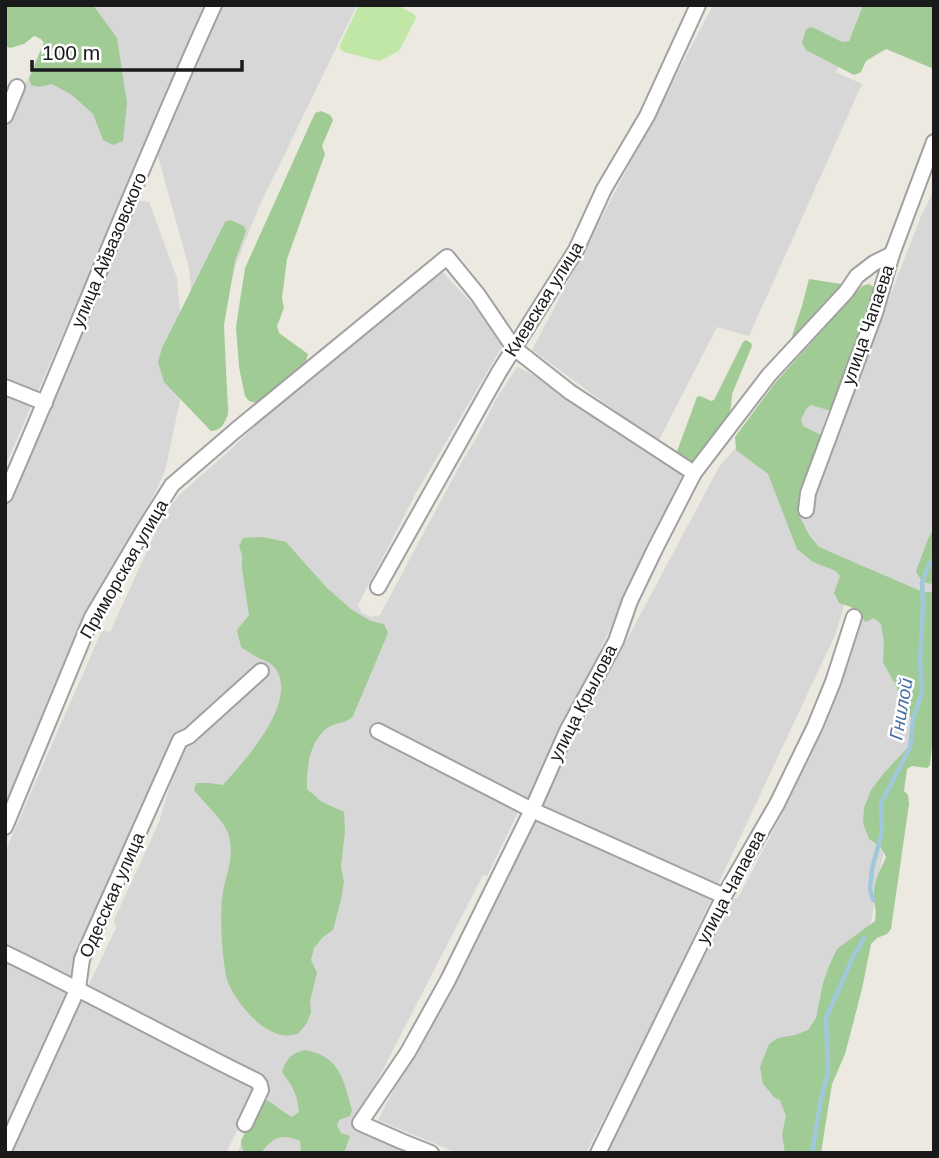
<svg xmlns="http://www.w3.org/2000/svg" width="939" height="1158" viewBox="0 0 939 1158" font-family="Helvetica,sans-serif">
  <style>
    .residential { fill: #d8d7d7 }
    .grass { fill: #c0e7a5 }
    .forest { fill: #a0cb94 }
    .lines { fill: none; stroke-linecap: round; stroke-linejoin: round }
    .stream { stroke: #a0c8da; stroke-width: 4.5 }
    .street-casing { stroke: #a1a1a1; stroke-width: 18 }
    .street { stroke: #fff; stroke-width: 14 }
    .labels { text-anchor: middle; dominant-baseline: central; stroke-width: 5; stroke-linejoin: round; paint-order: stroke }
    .street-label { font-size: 18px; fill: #1a1a1a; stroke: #fff }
    .water-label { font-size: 19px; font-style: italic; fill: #4971a7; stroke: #fff }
  </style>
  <rect width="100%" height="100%" fill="#ece9e0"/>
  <g class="residential">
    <path d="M60 5H208L5 466V131Z"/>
    <path d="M218 5H357L258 209 236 264 222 323 229 411 209 430 197 360 189 268 156 149Z"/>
    <path d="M713 5H863L836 72 862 84 749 336 717 327 658 442 532 350Z"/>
    <path d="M934 190V665L911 754 897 775 869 934 796 1153H603L731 901 739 896 783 812 825 726 851 649 869 568 856 563 836 633 655 1019 586 1153H457L378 1120 518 850 534 814 719 467 864 298 796 510 809 514 827 458 921 216Z"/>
    <path d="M134 200 149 202 177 278 182 335 187 368 165 471 146 511 105 580 5 811V501Z"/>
    <path d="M437 266 506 340 416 493 358 605 362 613 371 617 380 615 460 465 478 435 495 401 517 367 534 375 604 416 684 472 533 793 522 804 487 876 483 875 359 1116 424 1153H237L264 1096 256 1092 226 1153H8L116 928 114 920 159 822 172 778 189 743 187 734 180 731 71 975 68 991 5 1128V852L102 630 110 632 164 514 179 495 230 450 266 415Z"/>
  </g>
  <path class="grass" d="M359 5H397L414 14 416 18 399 51 379 61 344 52 340 49V45Z"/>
  <g class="forest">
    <path d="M5 5H93L117 38 127 103 123 141 113 145 103 140 93 114 72 95 52 84 39 87 31 85 29 79 44 43 41 39 34 36 24 44 10 48 5 45Z"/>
    <path d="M863 5H934V69L886 49 866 61 861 72 854 75 806 50 802 43 806 29 812 27 842 42 849 41Z"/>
    <path d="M321 111 330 115 333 120 322 146 325 154 287 259 282 298 284 308 277 326 279 333 308 354 306 361 256 403 249 401 245 396 239 367 236 327 245 268 315 113Z"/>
    <path d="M230 220 244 226 246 231 235 261 224 325 228 414C224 424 222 430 211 431L164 382 158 362 162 348 225 222Z"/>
    <path d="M809 279 841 284 843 288 795 341 792 336 802 306Z"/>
    <path d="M869 284 878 290 831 411 811 405 806 409 801 420 803 426 821 435 822 440 797 511 809 535 819 547 923 592H934V725L930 765 927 768 912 766 907 769 904 791 908 795 909 804 891 929 887 934 877 938 871 944 862 989 845 1054 832 1084 821 1153H785L782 1134 786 1116 780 1100 775 1098 763 1084 760 1067 769 1044 778 1038 795 1035 808 1030 816 1018 823 983 829 966 837 949 875 921C877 907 873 903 874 891 874 880 882 867 886 857L880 846 869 839 863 823 864 808 871 790 884 773 909 746 914 731 912 718 902 706 897 688 883 662 884 643 881 624 874 618 866 622 851 607 839 603 834 593 840 576 836 571 813 562 797 549 768 474 736 450 735 437 775 383 862 286Z"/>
    <path d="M746 340 751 343 752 346 732 394 731 406 727 421 692 465 676 454 697 397 700 396 711 401 714 400 743 342Z"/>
    <path d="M934 528V584C924 584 920 580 916 571L928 539Z"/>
    <path d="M263 537 286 542 327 588 352 610 371 621 384 624 388 633 353 716C346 723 341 722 333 725 310 735 306 768 307 789L322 802 344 812 345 831 341 867 344 882 341 899 333 930 322 938 314 948 311 960 317 973 310 1001 311 1012 307 1023 298 1034C293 1035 286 1036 282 1035 260 1031 238 1004 229 985 222 967 220 919 222 899 224 877 235 861 229 836 226 822 203 802 194 790L196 783H209L223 785C245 760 296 705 277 671 272 661 263 661 255 656 250 653 245 650 241 647L237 630 249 615 242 569V555L239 546 243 538Z"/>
    <path d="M305 1050C341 1057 343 1079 352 1110L350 1116 339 1120 337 1126 341 1133 350 1136 344 1153H301L300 1141C281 1133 273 1137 261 1153L244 1152 241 1145V1141L261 1099C272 1100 281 1112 292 1117L299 1112C297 1093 293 1087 282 1072 286 1059 291 1053 305 1050Z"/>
  </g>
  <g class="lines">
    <g class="stream">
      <path d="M873 900 870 889 872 869 882 832 881 803 910 748 913 719 922 692 920 663 923 605 922 582 929 564 934 560"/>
      <path d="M812 1153 821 1099 828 1072 826 1018 853 957 864 938"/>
    </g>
    <g class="street-casing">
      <g id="street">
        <path d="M5 116 17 87"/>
        <path d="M5 387 45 403"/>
        <path d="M5 495C76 332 140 167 214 5"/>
        <path d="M806 510 808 493 875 313 892 254 934 142"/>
        <path d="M378 587 499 372 576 250 604 189 647 116 698 5"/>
        <path d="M378 731 532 810 724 896"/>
        <path d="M5 827 92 617 143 531 172 485 236 430 447 257 478 295 514 348 570 392 694 473"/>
        <path d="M5 953C90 994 173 1040 257 1081L260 1085 261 1090 245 1124"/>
        <path d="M5 1148 78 988 82 959 180 740 189 736 261 671"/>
        <path d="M431 1153 401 1141 360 1123 408 1052 448 980 532 810 567 731 616 641 630 601 655 549 694 473 769 375 846 292 857 276 874 263 892 254"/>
        <path d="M598 1153 724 896 777 804 815 726 833 682 854 617"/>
      </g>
    </g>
    <use href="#street" class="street"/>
  </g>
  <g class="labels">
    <g class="street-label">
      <text transform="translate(109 250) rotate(-67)">улица Айвазовского</text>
      <text transform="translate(544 299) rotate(-58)">Киевская улица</text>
      <text transform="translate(868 325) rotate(-71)">улица Чапаева</text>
      <text transform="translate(124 569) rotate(-60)">Приморская улица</text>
      <text transform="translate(583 703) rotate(-63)">улица Крылова</text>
      <text transform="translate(731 887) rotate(-62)">улица Чапаева</text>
      <text transform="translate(112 895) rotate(-66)">Одесская улица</text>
    </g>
    <g class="water-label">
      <text transform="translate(901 709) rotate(-80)">Гнилой</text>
    </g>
  </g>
  <rect width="939" height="1158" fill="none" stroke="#1a1a1a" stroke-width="14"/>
  <path d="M32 60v10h210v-10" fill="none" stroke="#1a1a1a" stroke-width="3.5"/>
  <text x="42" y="60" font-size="21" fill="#1a1a1a" stroke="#ffffff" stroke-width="5" paint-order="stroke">100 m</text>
</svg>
